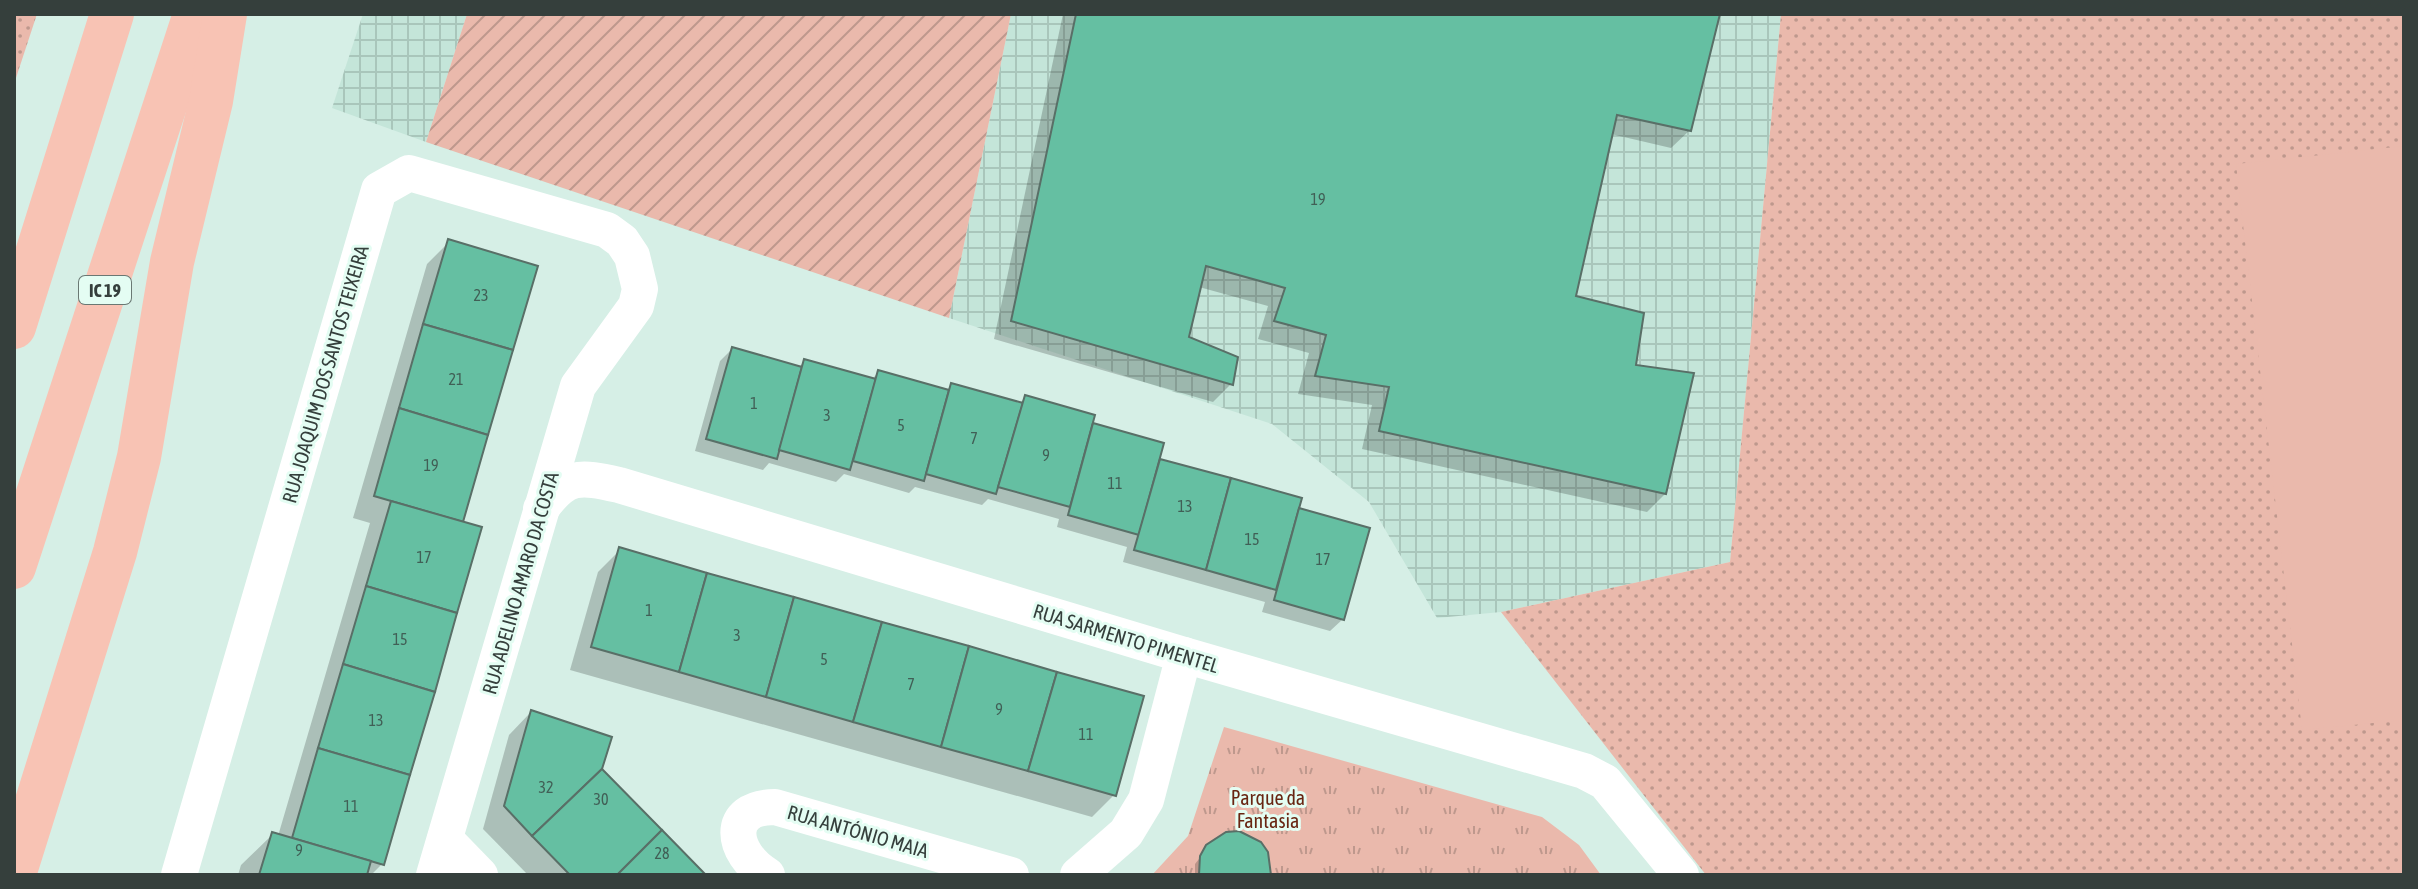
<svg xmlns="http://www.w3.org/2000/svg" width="2418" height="889" viewBox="0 0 2418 889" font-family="'Asap Condensed',sans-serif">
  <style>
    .industrial { fill: url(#industrial-grid) }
    .grass { fill: url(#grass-dots) }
    .park { fill: url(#park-tufts) }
    .garden { fill: url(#garden-furrows) }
    .pitch { fill: #eab9ac }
    .shadow { fill: #0003 }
    .building { fill: #65bfa2; stroke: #596f67; stroke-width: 2 }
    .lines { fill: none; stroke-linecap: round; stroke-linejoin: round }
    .street { stroke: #fff; stroke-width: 36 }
    .highway { stroke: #f8c3b4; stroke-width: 44 }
    .labels { text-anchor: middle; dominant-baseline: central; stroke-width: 6; stroke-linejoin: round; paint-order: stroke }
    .number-label { font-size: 16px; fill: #415f56 }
    .shield { fill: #e4fdf3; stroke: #6a7873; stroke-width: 2 }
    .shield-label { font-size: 18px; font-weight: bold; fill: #353f3c }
    .street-label { font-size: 20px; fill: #353f3c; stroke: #e4fdf3 }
    .park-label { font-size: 20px; fill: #682512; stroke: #e4fdf3 }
  </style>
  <defs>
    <pattern id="industrial-grid" width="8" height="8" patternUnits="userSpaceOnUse" patternTransform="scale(2)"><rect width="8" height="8" fill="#c4e5d9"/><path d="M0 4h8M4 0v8" fill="none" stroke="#a9c6bb"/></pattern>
    <pattern id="grass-dots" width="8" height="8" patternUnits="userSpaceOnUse" patternTransform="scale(2)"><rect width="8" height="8" fill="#eab9ac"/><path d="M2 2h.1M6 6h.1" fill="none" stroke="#be988d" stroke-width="1.8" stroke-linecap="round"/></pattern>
    <pattern id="park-tufts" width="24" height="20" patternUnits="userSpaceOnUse" patternTransform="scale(2)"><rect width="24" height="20" fill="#eab9ac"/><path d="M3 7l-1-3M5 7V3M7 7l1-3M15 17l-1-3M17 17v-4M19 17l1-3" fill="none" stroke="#be988d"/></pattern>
    <pattern id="garden-furrows" width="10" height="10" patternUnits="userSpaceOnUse" patternTransform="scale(2)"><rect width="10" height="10" fill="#eab9ac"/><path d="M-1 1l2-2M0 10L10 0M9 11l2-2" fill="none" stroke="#be988d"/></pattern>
  </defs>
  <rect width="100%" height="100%" fill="#d6efe6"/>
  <g class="industrial">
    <path d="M363 14H467L426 142 332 108Z"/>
    <path d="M1011 14H1781L1730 562 1501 612 1437 618 1369 502 1272 424 949 318Z"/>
  </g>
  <g class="grass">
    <path d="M14 14H37L14 84Z"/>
    <path d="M1781 14H2404V875H1706L1501 612 1730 562Z"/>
  </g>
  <path class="park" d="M1224 727 1542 817 1579 845 1601 875H1152L1188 836Z"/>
  <path class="garden" d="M467 14H1011L949 318 426 142Z"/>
  <path class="pitch" d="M2404 146V720L2302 730 2236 164Z"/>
  <g class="shadow">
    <path d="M1063 14H1718L1690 130 1671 148 1611 134 1574 298 1634 367 1665 494 1647 512 1362 449 1372 405 1298 394 1309 353 1258 339 1268 306 1199 287 1187 339 1231 384 1213 402 994 339Z"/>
    <path d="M449 242 461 523 382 864 371 875H238L241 865 273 834 278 836 370 523 353 518 427 264Z"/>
    <path d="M732 349 798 368 805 361 871 380 879 372 946 391 952 385 1019 404 1025 398 1091 425 1162 445 1158 460 1299 500 1297 510 1343 619 1330 631 1262 612 1265 602 1123 562 1127 547 1057 527 1059 519 988 499 982 505 915 487 909 493 844 474 836 482 769 463 763 470 695 451 720 361Z"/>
    <path d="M620 550 1114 795 1092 817 570 670 598 572Z"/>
    <path d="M531 712 600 769 703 875H528L483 829 509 735Z"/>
    <path d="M1227 834 1250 836 1267 853 1269 875H1195V864L1210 845Z"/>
  </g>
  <g class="building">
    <path d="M1076 14H1720L1691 131 1617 115 1576 296 1644 313 1636 365 1694 373 1666 494 1379 431 1389 387 1315 376 1326 335 1274 321 1285 288 1206 266 1189 337 1238 357 1233 385 1011 321Z"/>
    <path d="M448 239 538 266 513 350 423 324Z"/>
    <path d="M423 324 513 350 488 435 399 408Z"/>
    <path d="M732 347 802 367 777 459 706 439Z"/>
    <path d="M804 359 876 379 850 470 779 450Z"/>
    <path d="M878 370 949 390 924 481 853 461Z"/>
    <path d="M951 383 1023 403 996 494 926 474Z"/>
    <path d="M1025 395 1095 415 1070 507 998 487Z"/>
    <path d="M399 408 488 435 463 522 374 496Z"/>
    <path d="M1093 423 1164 443 1139 535 1068 515Z"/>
    <path d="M1160 459 1231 478 1206 570 1134 550Z"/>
    <path d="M1231 478 1302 498 1276 590 1206 570Z"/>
    <path d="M391 501 482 527 457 613 366 586Z"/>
    <path d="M1299 508 1370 528 1344 620 1274 600Z"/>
    <path d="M619 547 707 573 679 672 591 647Z"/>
    <path d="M707 573 794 597 766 697 679 672Z"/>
    <path d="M366 586 457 613 435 692 343 664Z"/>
    <path d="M794 597 882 622 853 722 766 697Z"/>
    <path d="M882 622 969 646 941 747 853 722Z"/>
    <path d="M969 646 1057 672 1028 771 941 747Z"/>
    <path d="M343 664 435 692 410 775 318 748Z"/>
    <path d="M1057 672 1144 696 1116 796 1028 771Z"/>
    <path d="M531 710 612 737 602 769 532 836 504 806Z"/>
    <path d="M318 748 410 775 384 865 292 838Z"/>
    <path d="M602 769 662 830 617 875H570L532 836Z"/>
    <path d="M662 830 706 875H617Z"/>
    <path d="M1239 831 1261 842 1268 852 1271 875H1199L1200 856 1206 845 1226 832Z"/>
    <path d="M272 832 371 861 367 875H259Z"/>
  </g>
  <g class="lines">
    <g class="street">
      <path d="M541 509C566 474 579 476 619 485L1184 655 1584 771 1605 782 1681 875"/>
      <path d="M445 839 480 875"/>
      <path d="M179 875 379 190 409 173 607 230 622 241 632 256 640 289 636 306 578 386 434 875"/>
      <path d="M767 875C731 853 724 807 775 807L1011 875"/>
      <path d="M1078 875 1126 833 1146 800 1184 655"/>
    </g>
    <g class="highway">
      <path d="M14 327 112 14"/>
      <path d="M14 567 195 14"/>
      <path d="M14 875 115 552 139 457 172 262 211 101 225 14"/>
    </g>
  </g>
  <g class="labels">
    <g class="number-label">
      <text x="1318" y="199">19</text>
      <text x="481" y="295">23</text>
      <text x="456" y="379">21</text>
      <text x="754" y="403">1</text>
      <text x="827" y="415">3</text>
      <text x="901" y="425">5</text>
      <text x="974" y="438">7</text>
      <text x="1046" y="455">9</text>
      <text x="431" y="465">19</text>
      <text x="1115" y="483">11</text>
      <text x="1185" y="506">13</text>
      <text x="1252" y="539">15</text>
      <text x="424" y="557">17</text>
      <text x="1323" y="559">17</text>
      <text x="649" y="610">1</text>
      <text x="737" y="635">3</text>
      <text x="400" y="639">15</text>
      <text x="824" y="659">5</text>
      <text x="911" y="684">7</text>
      <text x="999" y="709">9</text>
      <text x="376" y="720">13</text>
      <text x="1086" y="734">11</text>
      <text x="546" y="787">32</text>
      <text x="601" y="799">30</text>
      <text x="351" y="806">11</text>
      <text x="299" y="850">9</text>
      <text x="662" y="853">28</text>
    </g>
    <rect class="shield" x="79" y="276" width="52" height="28" rx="6"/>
    <g class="shield-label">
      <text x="105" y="290">IC 19</text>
    </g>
    <g class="street-label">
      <text transform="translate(325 374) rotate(-74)">RUA JOAQUIM DOS SANTOS TEIXEIRA</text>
      <text transform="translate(520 583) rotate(-74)">RUA ADELINO AMARO DA COSTA</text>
      <text transform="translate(1126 638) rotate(17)">RUA SARMENTO PIMENTEL</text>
      <text transform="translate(858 831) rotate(16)">RUA ANTÓNIO MAIA</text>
    </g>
    <g class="park-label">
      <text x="1268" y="797">Parque da<tspan x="1268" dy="23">Fantasia</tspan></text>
    </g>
  </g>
  <rect width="2418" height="889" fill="none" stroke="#353f3c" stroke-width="32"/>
</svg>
